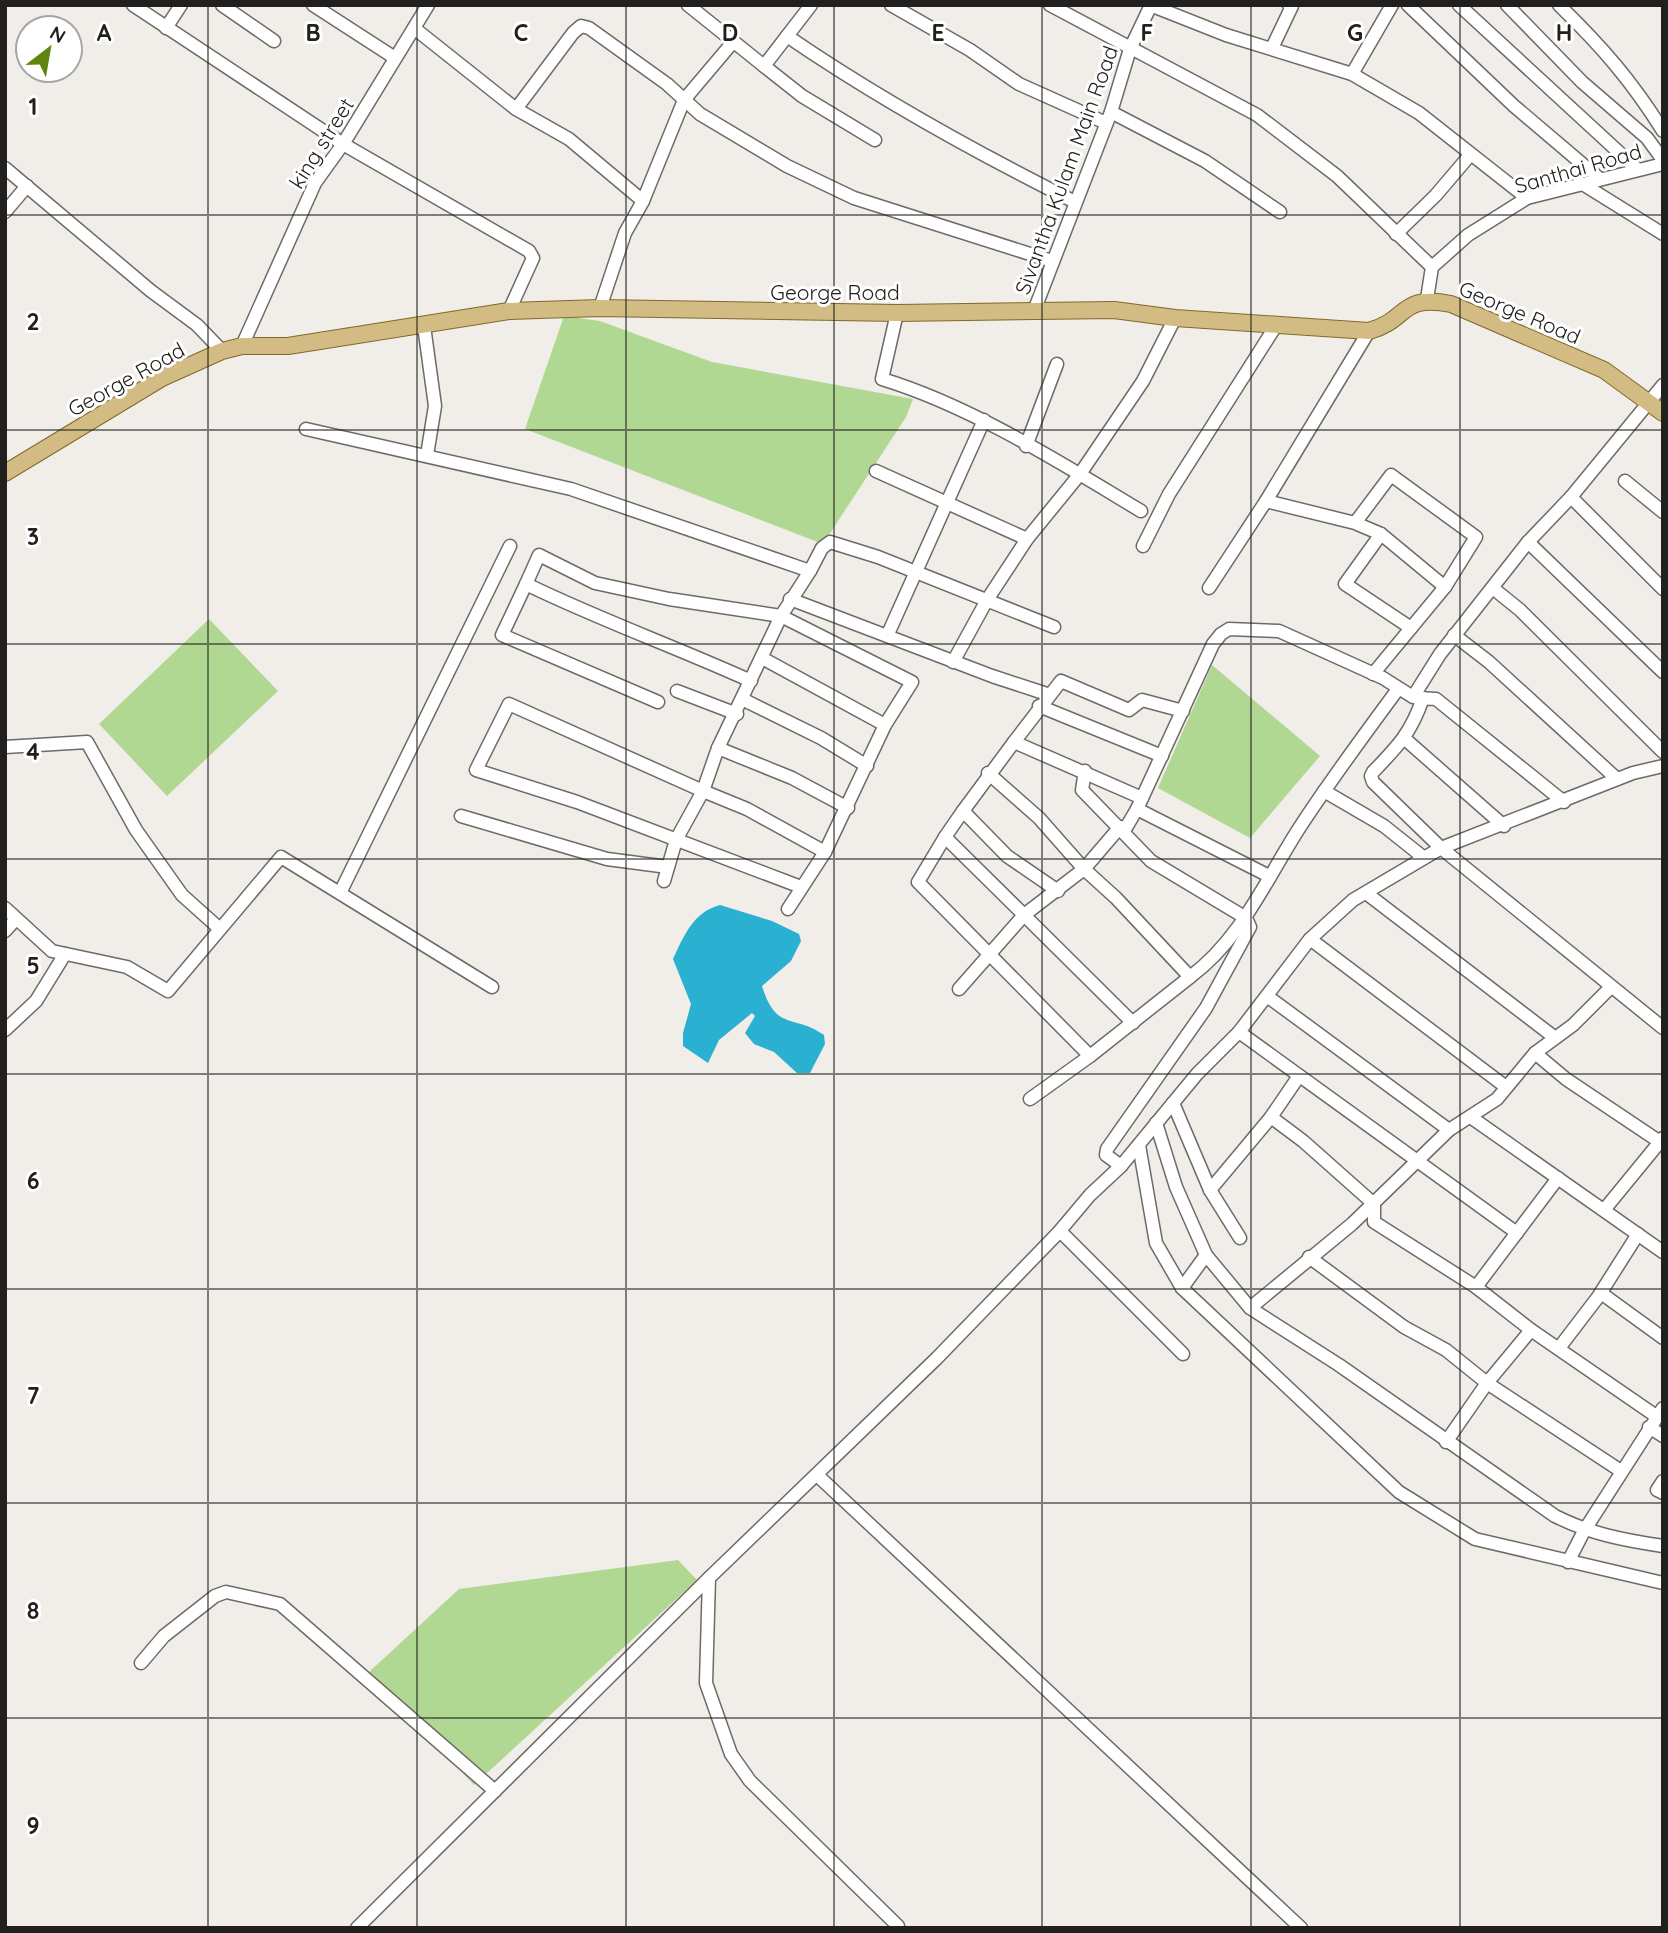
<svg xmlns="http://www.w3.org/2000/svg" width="1668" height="1933" viewBox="0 0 1668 1933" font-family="Quicksand,sans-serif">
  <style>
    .green { fill: #b1d893 }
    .water { fill: #2ab0d1 }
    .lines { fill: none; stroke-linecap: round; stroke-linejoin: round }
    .minor-casing { stroke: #6e6a66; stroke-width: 15 }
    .major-casing { stroke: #81692a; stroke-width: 18 }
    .minor { stroke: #fff; stroke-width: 12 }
    .major { stroke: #d2bc83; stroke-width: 16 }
    .grid { fill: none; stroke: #21201e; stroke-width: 2; stroke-opacity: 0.55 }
    .labels { text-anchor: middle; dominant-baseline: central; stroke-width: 6; stroke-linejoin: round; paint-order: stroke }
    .street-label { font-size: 21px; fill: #21201e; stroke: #fff }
    .grid-label { font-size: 23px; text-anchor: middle; font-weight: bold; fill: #21201e; stroke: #fff; stroke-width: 6; stroke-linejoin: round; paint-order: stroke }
  </style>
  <rect width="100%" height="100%" fill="#f1ede8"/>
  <g class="green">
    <path d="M564 316 600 321 712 362 913 399 906 417 823 544 525 429Z"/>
    <path d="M209 619 278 691 167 796 99 724Z"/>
    <path d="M1212 665 1320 756 1250 838 1158 788Z"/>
    <path d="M678 1560 697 1580 474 1785 369 1672 459 1589Z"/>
  </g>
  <path class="water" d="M720 905 772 921 799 934 801 941 791 961 762 986C776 1032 794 1014 824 1035L825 1044 810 1073H797L774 1052 754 1044 745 1033 755 1016 752 1013 719 1040 708 1063 683 1046V1033L691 1004 673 959C684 936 693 912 720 905Z"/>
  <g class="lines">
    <g class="minor-casing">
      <g id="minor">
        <path d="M133 5 343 144 529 251 533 258 509 311"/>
        <path d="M222 5 274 41"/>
        <path d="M313 5 395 58"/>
        <path d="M688 5 764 66 811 5"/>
        <path d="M891 5 970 50 1019 84 1106 123"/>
        <path d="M1050 5 1257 115 1337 176 1432 267"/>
        <path d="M1150 5 1226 35 1352 74 1419 113 1527 198"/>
        <path d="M1408 5 1514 106 1600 179"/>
        <path d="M1459 5 1636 168"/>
        <path d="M1507 5 1582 82 1647 138 1663 160"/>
        <path d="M1559 5C1602 47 1631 80 1663 131"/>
        <path d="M166 28 181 5"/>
        <path d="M414 28 516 109 573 33 581 26 589 28 667 84 700 114 787 166 854 198 1052 261"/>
        <path d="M787 36C879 99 975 152 1075 202"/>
        <path d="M1272 48 1292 6 1289 5"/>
        <path d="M764 66 802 96 875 140"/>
        <path d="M1352 74 1392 5"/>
        <path d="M516 109 569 139 643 201"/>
        <path d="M1111 112 1205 161 1280 212"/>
        <path d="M5 168 151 291 197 325 222 351"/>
        <path d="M1581 183 1663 234"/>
        <path d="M5 212 27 186"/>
        <path d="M1396 234 1436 195 1470 155"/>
        <path d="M1427 299 1432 267 1468 235 1527 198 1663 164"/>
        <path d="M600 308 625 233 643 201 684 100 733 42"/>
        <path d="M1034 311 1111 112 1130 49 1151 5"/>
        <path d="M897 313 882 379C971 406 1061 463 1141 511"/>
        <path d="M424 326 435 406 427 455"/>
        <path d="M242 346 315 183 343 144 428 5"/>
        <path d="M306 429 571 489 810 571 781 616 718 748 703 791 509 704 476 770 577 802 801 887"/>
        <path d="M1026 446 1057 364"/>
        <path d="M876 471 1027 539"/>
        <path d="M1625 481 1663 512"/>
        <path d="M1571 497 1663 589"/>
        <path d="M1355 523 1391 475 1476 537 1445 587 1411 628 1345 584 1381 534 1355 523 1266 501 1369 331"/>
        <path d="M1381 534 1445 587"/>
        <path d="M1528 542 1663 672"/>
        <path d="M1143 546 1169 494 1277 324"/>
        <path d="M810 571 822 548 830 542 878 557 1054 627"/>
        <path d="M526 584 539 555 595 583 669 599 781 616 912 682 885 725 825 852 788 909"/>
        <path d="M1209 588 1266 501"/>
        <path d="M1494 589 1520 610 1663 752"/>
        <path d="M790 599 992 676 1050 695"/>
        <path d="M888 634 984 420"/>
        <path d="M1454 635 1489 662 1617 779"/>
        <path d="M762 658 885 725"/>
        <path d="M953 662 987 600 1027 539 1080 474 1143 381 1175 318"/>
        <path d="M1373 674 1411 628"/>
        <path d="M677 691 737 714"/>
        <path d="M1417 698 1436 699 1564 802"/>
        <path d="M1423 698C1411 733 1398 746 1373 772L1371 776 1373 782 1441 848 1663 1028"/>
        <path d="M744 700 821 738 867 766"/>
        <path d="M658 702 502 635 526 584C600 620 676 647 751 681"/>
        <path d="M1039 706 1162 756"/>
        <path d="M1405 739 1504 826"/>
        <path d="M1014 742 1061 681 1129 710 1142 700 1183 711"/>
        <path d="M5 747 87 742 136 830 182 895 220 929"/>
        <path d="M718 748 792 778 848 808"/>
        <path d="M1085 771 1082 790 1151 861 1246 918 1250 927 1206 1008 1107 1149 1106 1155 1121 1166"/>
        <path d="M988 773 1039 818 1084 869 1120 827"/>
        <path d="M1324 791 1384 826 1423 857"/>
        <path d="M1137 809 1213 644 1221 634 1229 629 1279 631 1383 678 1413 697 1440 654 1528 542 1571 497 1663 385"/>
        <path d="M461 816 607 859 668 867"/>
        <path d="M1124 831 1137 809 1269 876"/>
        <path d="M945 837 918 882 1090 1056"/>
        <path d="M664 881 676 840 703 791 747 809 825 852"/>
        <path d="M1058 891 1007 856 963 811 1014 742 1142 798"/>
        <path d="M340 893 510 546"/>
        <path d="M1366 893 1554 1037"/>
        <path d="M5 908 52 951 127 967 168 991 281 857 492 987"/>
        <path d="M5 931 16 919"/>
        <path d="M1310 939 1506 1087"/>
        <path d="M959 989 1024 915 945 837 963 811"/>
        <path d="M1267 996 1449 1130"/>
        <path d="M1133 1023 1024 915 1084 869 1116 898 1190 977C1240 940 1265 882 1298 830 1329 782 1364 735 1398 689"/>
        <path d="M5 1030 36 1001 65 954"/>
        <path d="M1239 1032 1517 1233"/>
        <path d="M1535 1053 1566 1079 1663 1144"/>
        <path d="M1030 1099 1090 1056 1190 977"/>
        <path d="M1173 1103 1210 1190 1240 1238"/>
        <path d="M1271 1117 1303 1141 1374 1204V1222L1476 1287 1531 1330 1487 1383 1446 1442"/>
        <path d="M1472 1118 1663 1252"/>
        <path d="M1156 1123 1176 1187 1206 1255 1250 1308 1339 1365 1555 1516C1591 1534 1623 1540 1663 1546"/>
        <path d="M1139 1145 1156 1243 1182 1288 1399 1492 1475 1539 1663 1583"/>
        <path d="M1210 1190 1271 1117 1299 1076"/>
        <path d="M1604 1210 1663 1138"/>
        <path d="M1060 1231 1183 1354"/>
        <path d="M1309 1257 1404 1327 1446 1350 1487 1383 1621 1471"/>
        <path d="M1476 1287 1558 1178"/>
        <path d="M1182 1288 1206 1255"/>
        <path d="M1601 1293 1663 1338"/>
        <path d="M1250 1308 1352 1224 1449 1130 1497 1099 1535 1053 1573 1025 1610 988"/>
        <path d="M1531 1330 1656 1416"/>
        <path d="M1559 1348 1598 1297 1638 1234"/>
        <path d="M1649 1427 1663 1436"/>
        <path d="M817 1475 1301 1928"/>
        <path d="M1663 1481 1657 1490 1663 1493"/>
        <path d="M1568 1562 1584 1531 1663 1408"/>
        <path d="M709 1578 706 1683 731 1754 750 1781 898 1926"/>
        <path d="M141 1663 164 1636 215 1596 226 1592 280 1604 495 1791"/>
        <path d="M357 1928 709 1578 937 1358 1058 1233 1090 1195 1121 1166 1197 1074 1239 1032 1310 939 1353 900 1441 848 1633 773 1663 766"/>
      </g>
    </g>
    <g class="major-casing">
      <path id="major" d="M5 473 162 378 222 351 242 346H288L509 311 600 308 897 313 1114 310 1175 318 1369 331C1409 320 1399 294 1451 304L1604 370 1663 413"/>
    </g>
    <use href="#minor" class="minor"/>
    <use href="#major" class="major"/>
  </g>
  <path class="grid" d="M208 5V1928M417 5V1928M626 5V1928M834 5V1928M1042 5V1928M1251 5V1928M1460 5V1928M5 215H1663M5 430H1663M5 644H1663M5 859H1663M5 1074H1663M5 1289H1663M5 1503H1663M5 1718H1663"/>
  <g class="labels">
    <g class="street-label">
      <text transform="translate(321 143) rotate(-58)">king street</text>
      <text transform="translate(1578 168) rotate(-16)">Santhai Road</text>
      <text transform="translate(1066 170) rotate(-70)">Sivantha Kulam Main Road</text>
      <text x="835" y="292">George Road</text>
      <text transform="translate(1520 312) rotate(23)">George Road</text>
      <text transform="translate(126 379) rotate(-29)">George Road</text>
    </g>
  </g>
  <g class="grid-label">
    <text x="104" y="41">A</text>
    <text x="313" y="41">B</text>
    <text x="521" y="41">C</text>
    <text x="730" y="41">D</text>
    <text x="938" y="41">E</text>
    <text x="1147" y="41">F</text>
    <text x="1355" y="41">G</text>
    <text x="1564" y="41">H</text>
    <text x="33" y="115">1</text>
    <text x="33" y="330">2</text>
    <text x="33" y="545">3</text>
    <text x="33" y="760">4</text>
    <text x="33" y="974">5</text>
    <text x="33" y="1189">6</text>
    <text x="33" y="1404">7</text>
    <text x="33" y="1619">8</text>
    <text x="33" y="1834">9</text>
  </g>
  <rect width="1668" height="1933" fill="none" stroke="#21201e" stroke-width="14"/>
  <g transform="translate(49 49) rotate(31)"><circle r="33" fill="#ffffff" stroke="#a6a6a5" stroke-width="2"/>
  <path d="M0-5L12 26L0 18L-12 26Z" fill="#5f8710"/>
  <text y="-10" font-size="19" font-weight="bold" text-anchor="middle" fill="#21201e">N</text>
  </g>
</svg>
